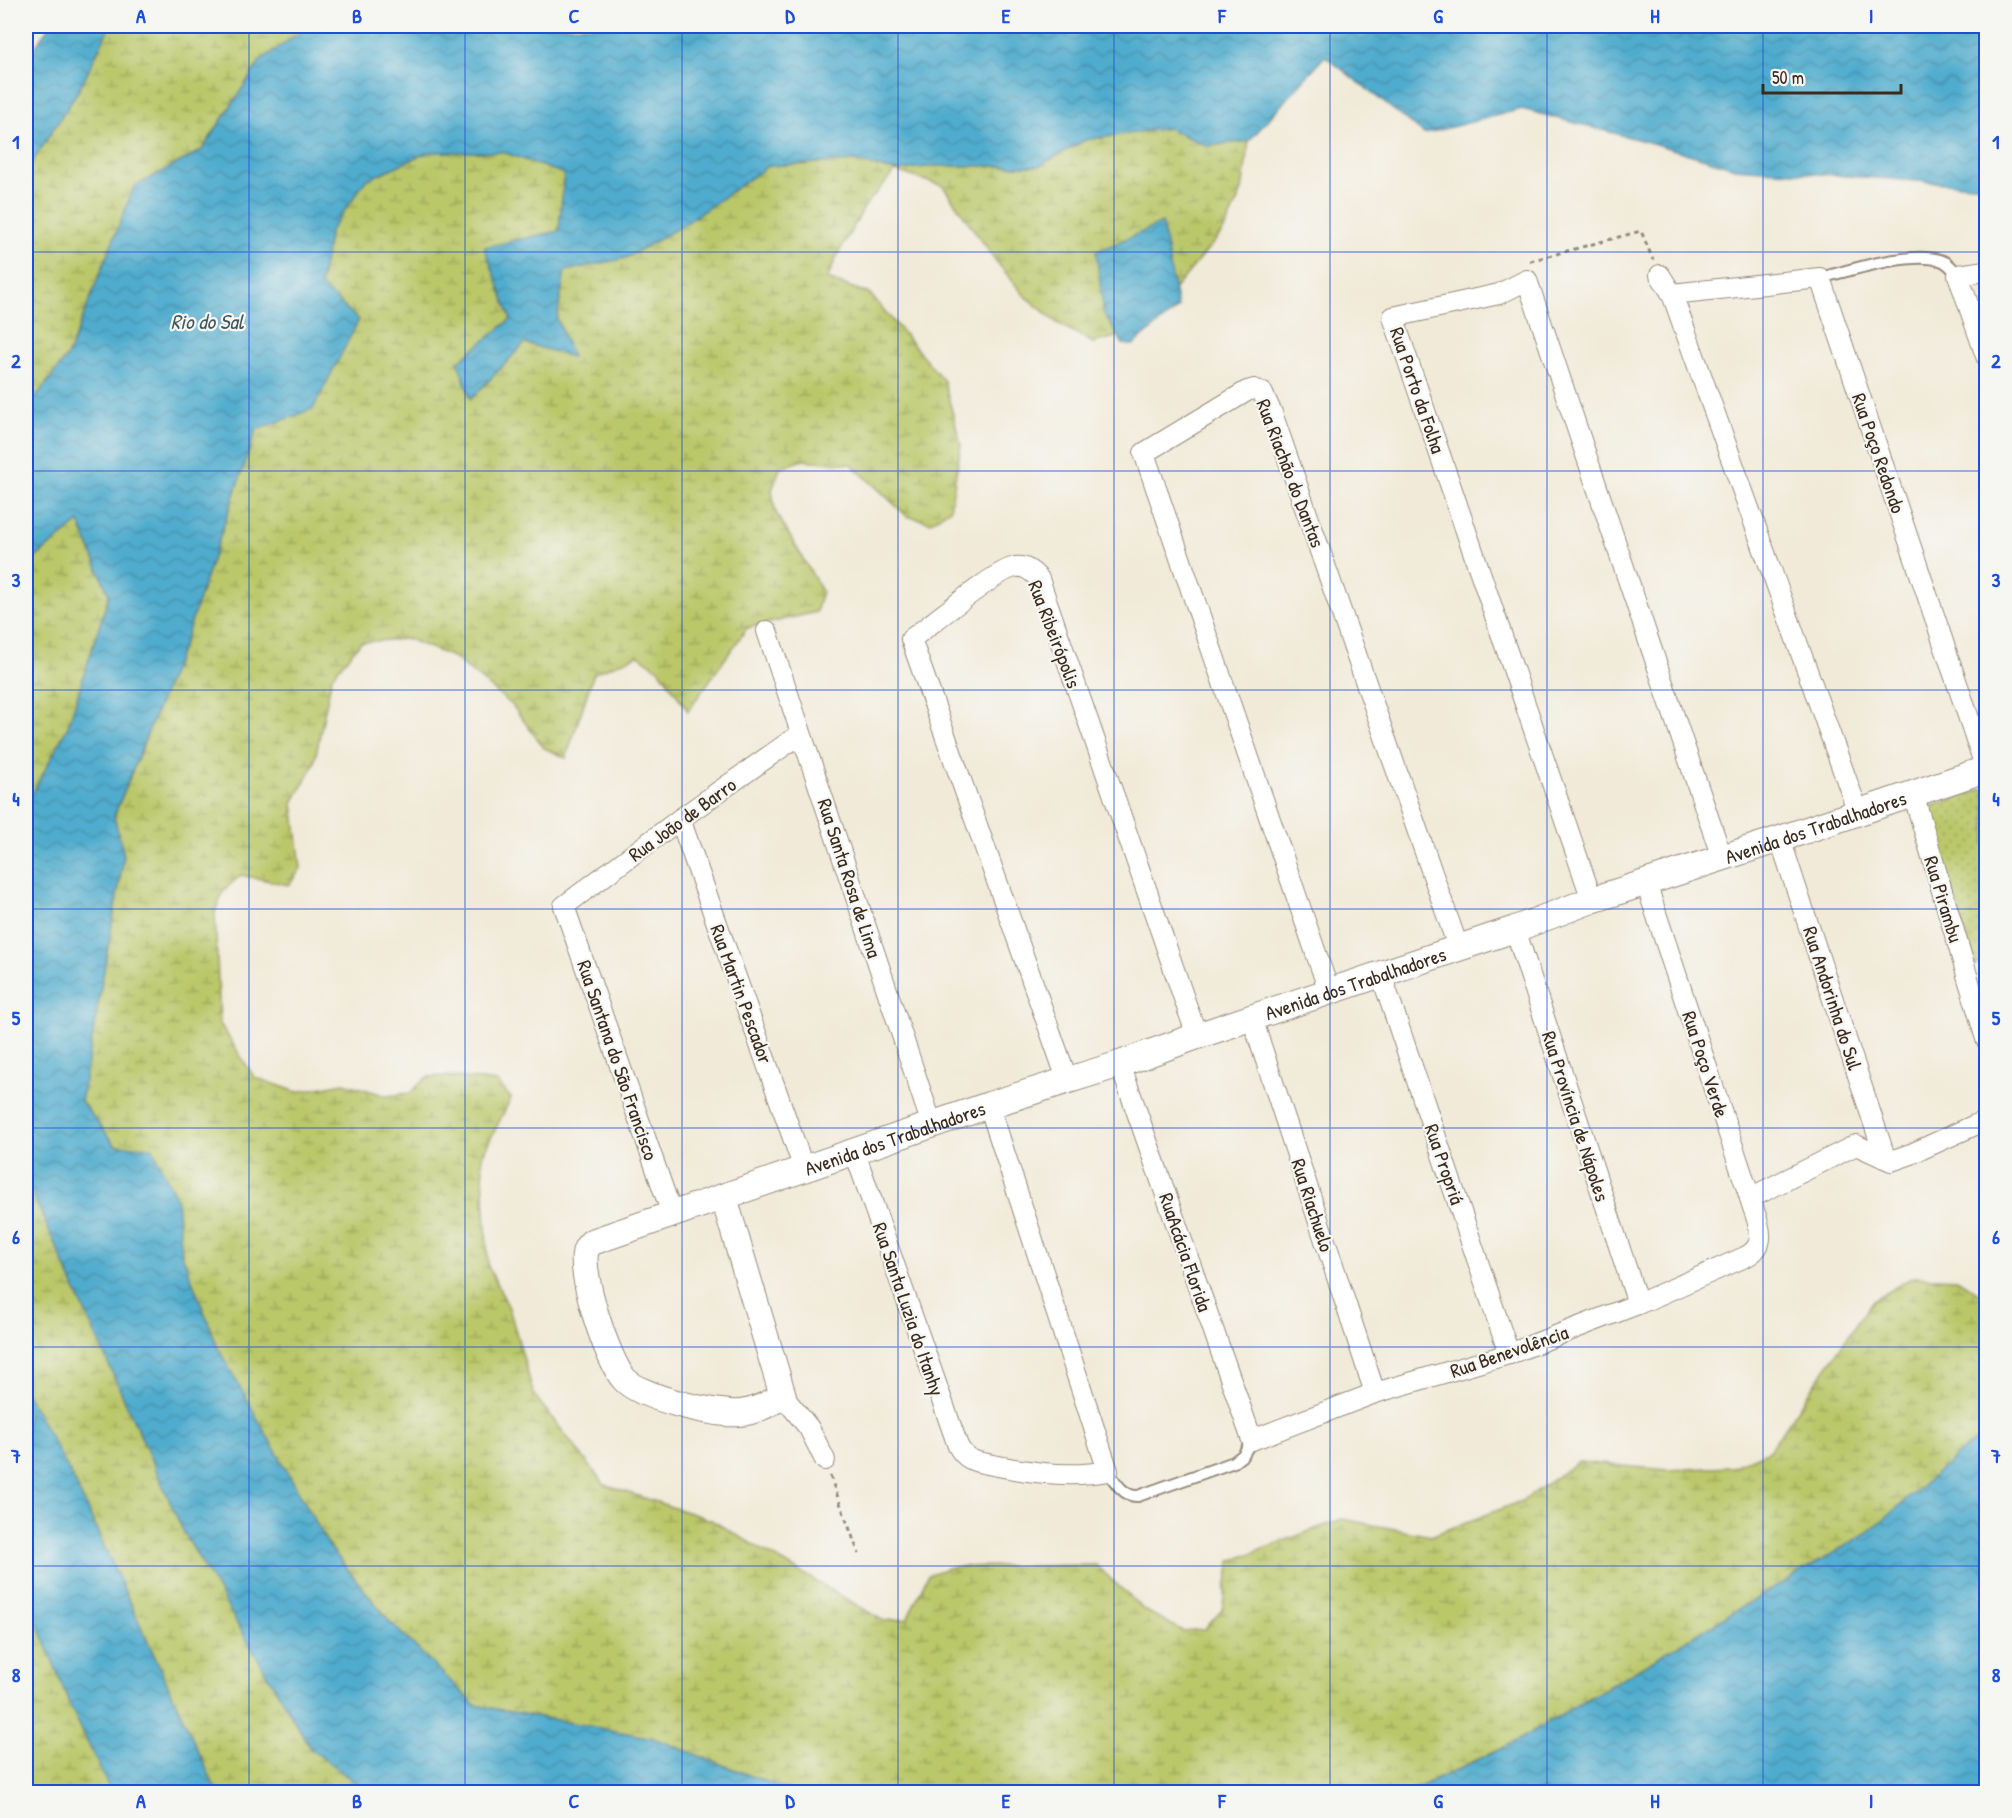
<svg xmlns="http://www.w3.org/2000/svg" width="2012" height="1818" viewBox="0 0 2012 1818" font-family="'Patrick Hand',sans-serif">
  <style>
    .wetland { fill: url(#wetland-marsh); stroke: #7b7944; stroke-width: 1.5 }
    .park { fill: url(#park-dots); stroke: #7b7944; stroke-width: 1.5 }
    .water { fill: url(#water-waves); stroke: #466b76; stroke-width: 1.5 }
    .lines { fill: none; stroke-linecap: round; stroke-linejoin: round }
    .service-casing { stroke: #968a7b; stroke-width: 14 }
    .minor-casing { stroke: #968a7b; stroke-width: 22 }
    .tertiary-casing { stroke: #968a7b; stroke-width: 28 }
    .path { stroke: #968a7b; stroke-width: 3; stroke-dasharray: 4.5 4.5; stroke-linecap: butt }
    .service { stroke: #fff; stroke-width: 10 }
    .minor { stroke: #fff; stroke-width: 20 }
    .tertiary { stroke: #fff; stroke-width: 26 }
    .grid { fill: none; stroke: #1d4ed8; stroke-width: 1.5; stroke-opacity: 0.55 }
    .labels { text-anchor: middle; dominant-baseline: central; stroke-width: 4.5; stroke-linejoin: round; paint-order: stroke }
    .street-label { font-size: 20px; fill: #3b2a1e; stroke: #f6f6f2 }
    .water-label { font-size: 21px; font-style: italic; fill: #42585c; stroke: #f6f6f2 }
    .neatline { fill: none; stroke: #1d4ed8; stroke-width: 2 }
    .grid-label { font-size: 20px; text-anchor: middle; font-weight: bold; fill: #1d4ed8 }
  </style>
  <defs>
    <pattern id="wetland-marsh" width="20" height="14" patternUnits="userSpaceOnUse" patternTransform="scale(1.5)"><rect width="20" height="14" fill="#bbc86a"/><path d="M1 5h8M5 5V1M11 12h8M15 12V8" fill="none" stroke="#99a357"/></pattern>
    <pattern id="park-dots" width="8" height="8" patternUnits="userSpaceOnUse" patternTransform="scale(1.5)"><rect width="8" height="8" fill="#bbc86a"/><path d="M2 2h.1M6 6h.1" fill="none" stroke="#99a357" stroke-width="1.8" stroke-linecap="round"/></pattern>
    <pattern id="water-waves" width="16" height="10" patternUnits="userSpaceOnUse" patternTransform="scale(1.5)"><rect width="16" height="10" fill="#50acce"/><path d="M0 5q4-4 8 0t8 0" fill="none" stroke="#448ca7"/></pattern>
  </defs>
  <rect width="100%" height="100%" fill="#f6f6f2"/>
  <filter id="ink" filterUnits="userSpaceOnUse"><feTurbulence type="fractalNoise" baseFrequency=".0167" numOctaves="2"/><feDisplacementMap in="SourceGraphic" scale="12" xChannelSelector="R" yChannelSelector="G"/><feConvolveMatrix kernelMatrix="1 2 1 2 8 2 1 2 1" color-interpolation-filters="sRGB"/></filter>
  <filter id="wash" filterUnits="userSpaceOnUse"><feTurbulence type="fractalNoise" baseFrequency=".008" numOctaves="4" result="noise"/><feDisplacementMap in="SourceGraphic" scale="24" xChannelSelector="R" yChannelSelector="G"/><feGaussianBlur stdDeviation="1.35" result="paint"/><feColorMatrix in="noise" values="0 0 0 0 0 0 0 0 0 0 0 0 0 0 0 0 0 1.4 0 .05"/><feComposite in="paint" operator="in"/></filter>
  <g filter="url(#wash)">
    <rect width="100%" height="100%" fill="#f1ead8"/>
    <g class="wetland">
      <path d="M110 26H304L298 34 261 60 202 150 134 187 68 355 26 410V172L80 88Z"/>
      <path d="M1168 128 1207 146 1249 141 1242 191 1224 230 1148 321 1134 332 1093 343 1057 323 1024 295 996 261 943 186 895 171 865 206 836 258 827 279 870 294 944 381 961 445 950 509 931 522 907 516 851 464 803 460 780 468 772 490 775 511 822 591 816 612 747 628 688 711 660 670 638 655 594 673 566 758 544 748 512 705 453 657 408 639 361 642 332 676 314 764 293 803 301 868 289 885 241 875 224 890 215 912 220 1024 254 1077 297 1092 344 1083 387 1096 410 1093 427 1077 449 1076 497 1082 511 1098 482 1156 488 1266 509 1308 534 1395 605 1485 711 1520 884 1621 907 1619 928 1575 950 1567 1096 1565 1144 1610 1183 1631 1205 1629 1222 1610 1231 1561 1342 1519 1431 1536 1524 1500 1578 1462 1667 1470 1732 1467 1769 1451 1873 1300 1913 1277 1957 1279 1986 1298V1431L1869 1532 1513 1743 1409 1792H793L653 1738 475 1705 390 1622 329 1546 218 1348 182 1254 177 1200 115 1145 81 1101 124 856 114 817 184 643 256 430 313 408 320 285 330 231 366 180 428 152H503L564 174 559 231 485 247 511 319 458 362 471 399 525 343 571 356 557 319 564 271 626 258 683 225 768 166 853 161 895 171 934 166H1039L1085 140Z"/>
      <path d="M79 522 109 595 68 726 26 806V580L34 559Z"/>
      <path d="M26 1179 184 1533 311 1749 368 1792H217L70 1472 26 1393Z"/>
      <path d="M26 1592 69 1703 111 1792H26Z"/>
    </g>
    <path class="park" d="M1986 788V960L1975 965 1926 808Z"/>
    <g class="water">
      <path d="M49 26H110L80 88 26 172V61Z"/>
      <path d="M304 26H1986V186L1735 168 1652 143 1522 109 1424 134 1325 56 1249 141 1207 146 1168 128 1085 140 1039 166H934L895 171 853 161 768 166 683 225 626 258 565 271 557 319 572 357 525 343 471 399 458 362 511 319 484 247 559 231 564 174 503 152H428L366 180 330 231 320 285 359 320 313 409 256 430 184 643 114 816 124 856 81 1101 115 1145 152 1147 177 1200 182 1254 218 1348 329 1546 390 1622 475 1705 653 1738 793 1792H368L311 1749 184 1533 26 1179V806L68 726 109 595 79 522 34 559 26 580V410L68 355 134 187 202 150 261 60 298 34Z"/>
      <path d="M1162 223 1178 308 1133 345 1123 344 1104 314 1096 252Z"/>
      <path d="M26 1393 70 1472 217 1792H111L69 1703 26 1592Z"/>
      <path d="M1986 1431V1792H1409L1513 1743 1869 1532Z"/>
    </g>
  </g>
  <g filter="url(#ink)">
    <g class="lines">
      <g class="service-casing">
        <g id="service">
          <path d="M1820 278C1852 270 1909 251 1940 260 1948 262 1953 269 1958 275"/>
          <path d="M1108 1471C1115 1482 1124 1497 1138 1496L1234 1462 1243 1455 1252 1440"/>
        </g>
      </g>
      <g class="minor-casing">
        <g id="minor">
          <path d="M1986 271 1958 275 1986 356"/>
          <path d="M1660 275 1672 294 1858 812"/>
          <path d="M1672 294 1820 278 1986 769"/>
          <path d="M767 631 932 1125"/>
          <path d="M1913 793 1986 1039"/>
          <path d="M680 819 804 1169"/>
          <path d="M1780 839 1885 1157"/>
          <path d="M1592 900 1393 317 1499 294 1527 280 1722 858"/>
          <path d="M1515 929 1638 1304"/>
          <path d="M1381 974 1509 1354"/>
          <path d="M1329 991 1144 453 1247 391 1254 389 1262 392 1272 413 1458 947"/>
          <path d="M1252 1018 1375 1393"/>
          <path d="M1120 1064 1252 1440 1375 1393 1509 1354 1638 1304 1745 1257C1772 1244 1756 1220 1750 1198L1646 883"/>
          <path d="M1067 1079 911 639C931 625 996 570 1015 567 1025 565 1033 572 1039 579L1197 1036"/>
          <path d="M855 1153 958 1446C963 1455 968 1459 978 1462 1021 1471 1065 1479 1108 1471L989 1105"/>
          <path d="M1750 1198 1856 1145 1891 1161 1911 1154 1986 1120"/>
          <path d="M672 1214 564 906 680 819 792 740 804 741"/>
          <path d="M783 1396 809 1428 825 1460"/>
        </g>
      </g>
      <g class="tertiary-casing">
        <g id="tertiary">
          <path id="s1" d="M724 1198 783 1396C770 1403 755 1412 740 1413 715 1415 641 1398 624 1379 608 1362 578 1271 586 1250 587 1246 589 1245 592 1242L989 1105 1120 1064 1197 1036 1515 929 1592 900 1780 839 1986 769"/>
        </g>
      </g>
      <g class="path">
        <path d="M1530 261 1641 231 1653 260"/>
        <path d="M830 1476 859 1554"/>
      </g>
      <use href="#service" class="service"/>
      <use href="#minor" class="minor"/>
      <use href="#tertiary" class="tertiary"/>
    </g>
  </g>
  <path class="grid" d="M249 26V1792M465 26V1792M682 26V1792M898 26V1792M1114 26V1792M1330 26V1792M1547 26V1792M1763 26V1792M26 252H1986M26 471H1986M26 690H1986M26 909H1986M26 1128H1986M26 1347H1986M26 1566H1986"/>
  <g class="labels">
    <g class="street-label">
      <text transform="translate(1418 390) rotate(71)">Rua Porto da Folha</text>
      <text transform="translate(1879 453) rotate(71)">Rua Poço Redondo</text>
      <text transform="translate(1291 473) rotate(69)">Rua Riachão do Dantas</text>
      <text transform="translate(1055 634) rotate(69)">Rua Ribeirópolis</text>
      <text transform="translate(682 819) rotate(-36)">Rua João de Barro</text>
      <text stroke="none"><textPath href="#s1" startOffset="1815">Avenida dos Trabalhadores</textPath></text>
      <text transform="translate(850 878) rotate(72)">Rua Santa Rosa de Lima</text>
      <text transform="translate(1944 899) rotate(73)">Rua Pirambu</text>
      <text stroke="none"><textPath href="#s1" startOffset="1329">Avenida dos Trabalhadores</textPath></text>
      <text transform="translate(742 994) rotate(70)">Rua Martin Pescador</text>
      <text transform="translate(1833 998) rotate(72)">Rua Andorinha do Sul</text>
      <text transform="translate(618 1060) rotate(71)">Rua Santana do São Francisco</text>
      <text transform="translate(1706 1064) rotate(72)">Rua Poço Verde</text>
      <text transform="translate(1576 1116) rotate(72)">Rua Província de Nápoles</text>
      <text stroke="none"><textPath href="#s1" startOffset="843">Avenida dos Trabalhadores</textPath></text>
      <text transform="translate(1445 1164) rotate(71)">Rua Propriá</text>
      <text transform="translate(1313 1205) rotate(72)">Rua Riachuelo</text>
      <text transform="translate(1186 1252) rotate(71)">RuaAcácia Florida</text>
      <text transform="translate(909 1309) rotate(71)">Rua Santa Luzia do Itanhy</text>
      <text transform="translate(1509 1351) rotate(-19)">Rua Benevolência</text>
    </g>
    <g class="water-label">
      <text x="207" y="321">Rio do Sal</text>
    </g>
  </g>
  <rect width="2012" height="1818" fill="none" stroke="#f6f6f2" stroke-width="66"/>
  <path d="M1763 84v9h138v-9" fill="none" stroke="#3b2a1e" stroke-width="3"/>
  <text x="1772" y="84" font-size="18" fill="#3b2a1e" stroke="#f6f6f2" stroke-width="4.5" paint-order="stroke">50 m</text>
  <rect x="33" y="33" width="1946" height="1752" class="neatline"/>
  <g class="grid-label">
    <text x="141" y="23">A</text>
    <text x="357" y="23">B</text>
    <text x="574" y="23">C</text>
    <text x="790" y="23">D</text>
    <text x="1006" y="23">E</text>
    <text x="1222" y="23">F</text>
    <text x="1438" y="23">G</text>
    <text x="1655" y="23">H</text>
    <text x="1871" y="23">I</text>
    <text x="16" y="149">1</text>
    <text x="1996" y="149">1</text>
    <text x="16" y="368">2</text>
    <text x="1996" y="368">2</text>
    <text x="16" y="587">3</text>
    <text x="1996" y="587">3</text>
    <text x="16" y="806">4</text>
    <text x="1996" y="806">4</text>
    <text x="16" y="1025">5</text>
    <text x="1996" y="1025">5</text>
    <text x="16" y="1244">6</text>
    <text x="1996" y="1244">6</text>
    <text x="16" y="1463">7</text>
    <text x="1996" y="1463">7</text>
    <text x="16" y="1682">8</text>
    <text x="1996" y="1682">8</text>
    <text x="141" y="1808">A</text>
    <text x="357" y="1808">B</text>
    <text x="574" y="1808">C</text>
    <text x="790" y="1808">D</text>
    <text x="1006" y="1808">E</text>
    <text x="1222" y="1808">F</text>
    <text x="1438" y="1808">G</text>
    <text x="1655" y="1808">H</text>
    <text x="1871" y="1808">I</text>
  </g>
</svg>
